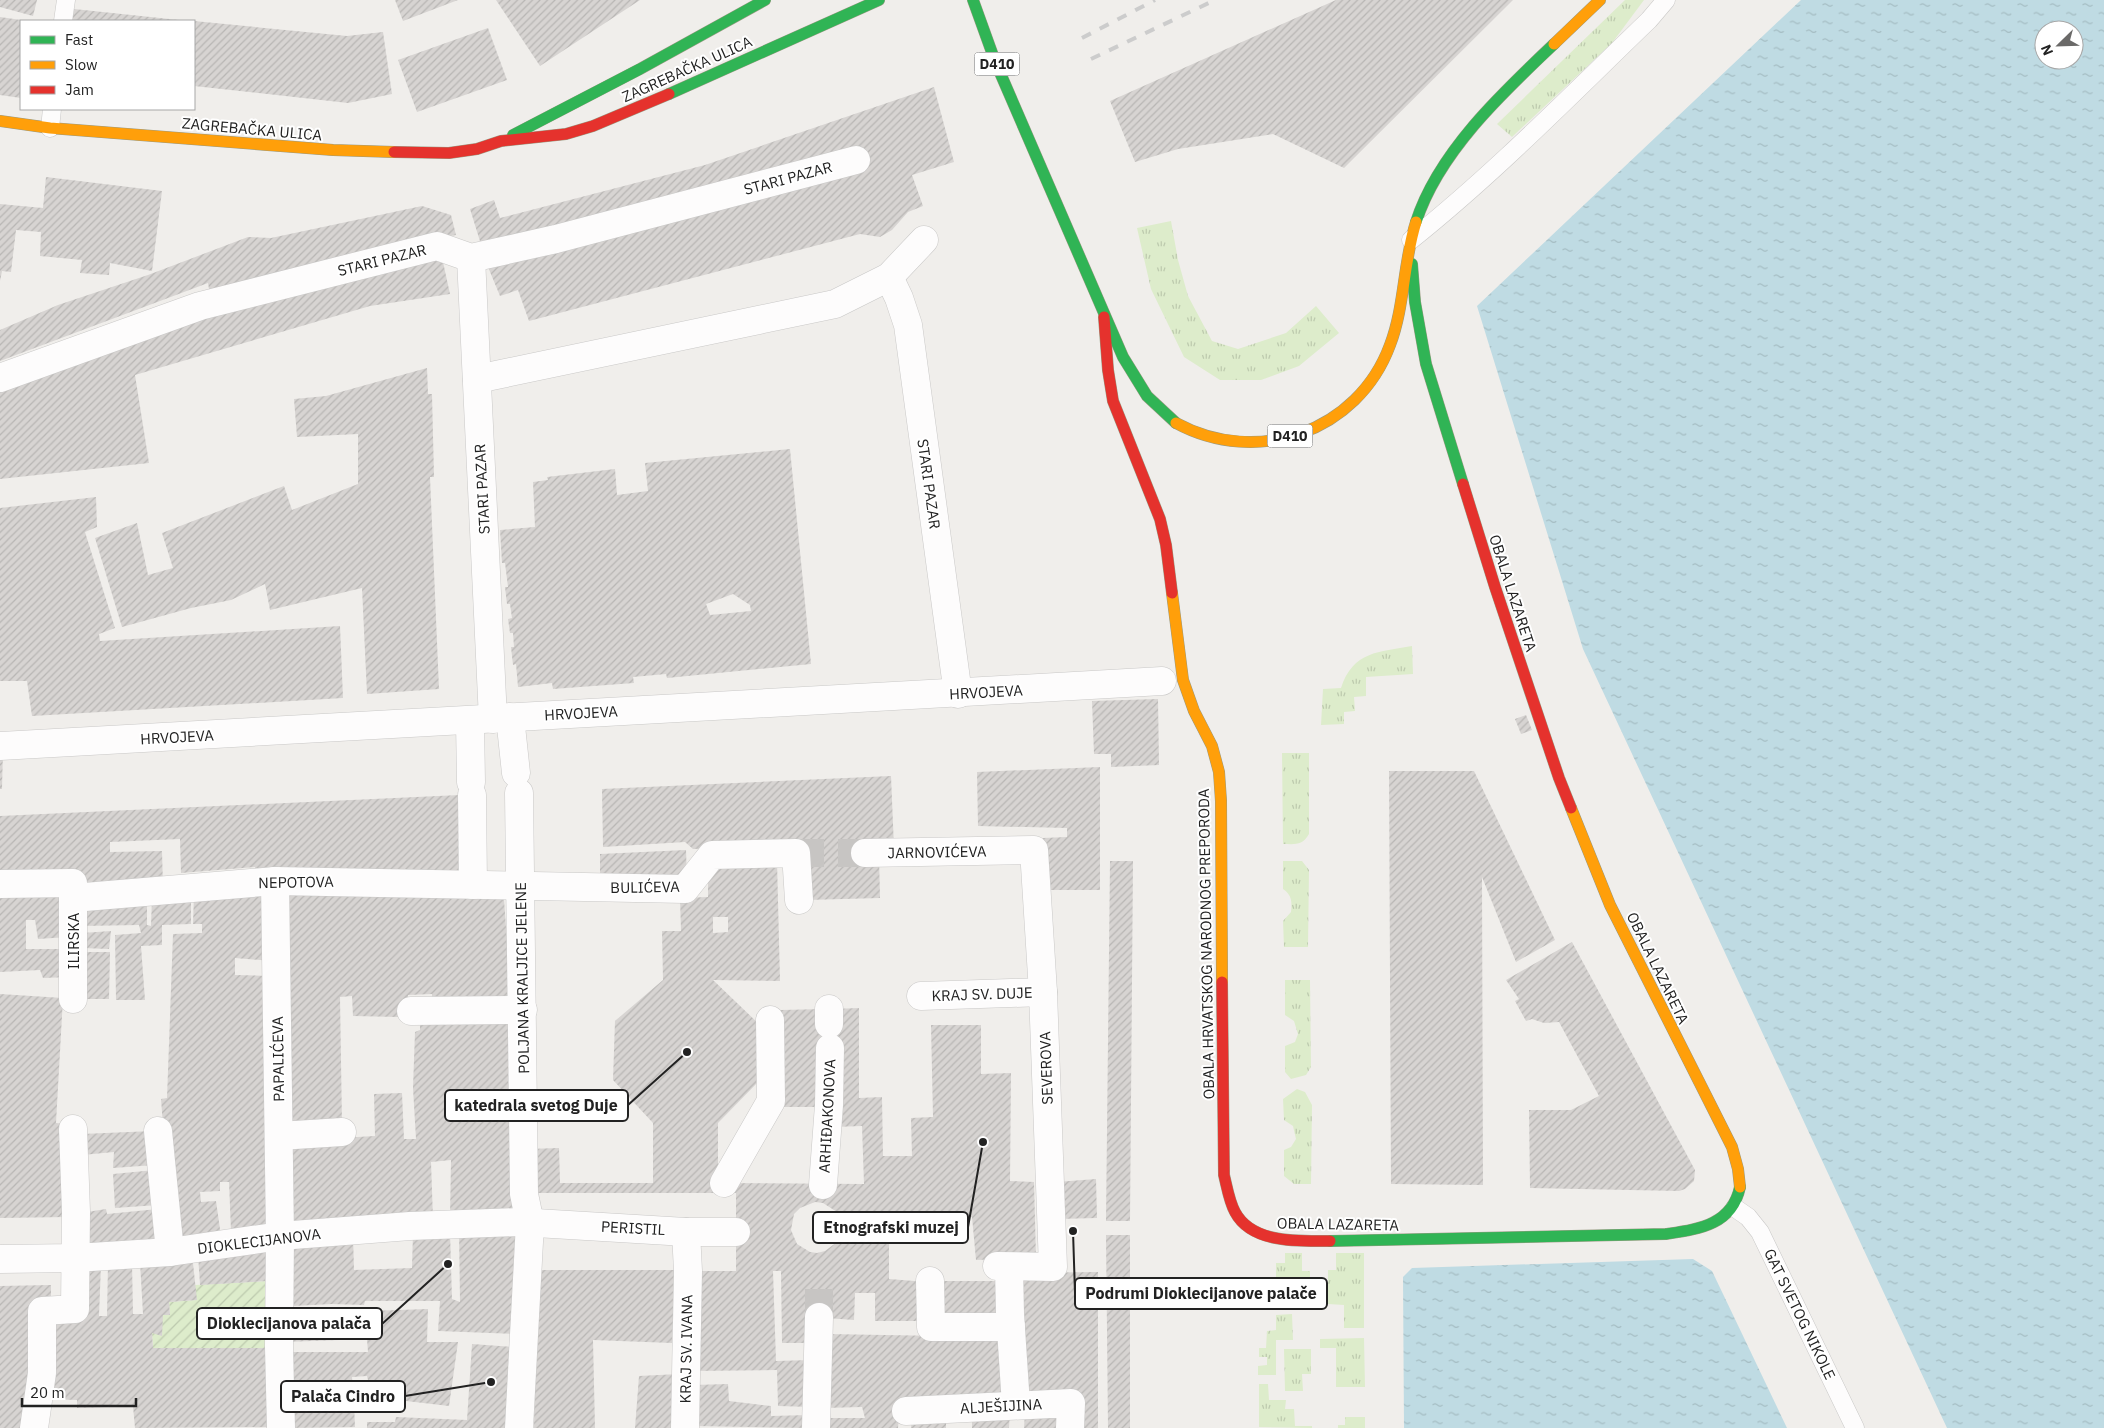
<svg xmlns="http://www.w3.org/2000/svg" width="2104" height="1428" viewBox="0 0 2104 1428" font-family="'IBM Plex Sans',sans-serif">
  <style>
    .grass { fill: url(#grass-tufts) }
    .garden { fill: url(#garden-furrows) }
    .water { fill: url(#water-ripples); fill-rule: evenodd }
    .building { fill: url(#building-hatch); fill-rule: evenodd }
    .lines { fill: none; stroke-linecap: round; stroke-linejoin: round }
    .street-tunnel { stroke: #c7c5c3; stroke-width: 28; stroke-dasharray: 28 14; stroke-linecap: butt }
    .lane-casing { stroke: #c9c8c7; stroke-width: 19 }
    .street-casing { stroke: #c9c8c7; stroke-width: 29 }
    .fast-casing { stroke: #999a82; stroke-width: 12 }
    .slow-casing { stroke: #999a82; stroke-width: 12 }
    .jam-casing { stroke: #999a82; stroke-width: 12 }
    .lane { stroke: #fdfcfc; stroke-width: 18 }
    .street { stroke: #fdfcfc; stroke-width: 28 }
    .fast { stroke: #30b455; stroke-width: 11 }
    .slow { stroke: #ff9f0a; stroke-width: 11 }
    .jam { stroke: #e5322d; stroke-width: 11 }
    .rail { stroke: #ccc; stroke-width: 4; stroke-dasharray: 10 10; stroke-linecap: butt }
    .labels { text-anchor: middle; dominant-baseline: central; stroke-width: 4; stroke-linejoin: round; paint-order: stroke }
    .shield { fill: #fff; stroke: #646464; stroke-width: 1 }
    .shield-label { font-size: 14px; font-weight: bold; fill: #222 }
    .street-label { font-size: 15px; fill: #222; stroke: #fff }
    .leader { fill: none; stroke: #222; stroke-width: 2 }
    .callout-dot { fill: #222; stroke: #fff; stroke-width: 2 }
    .callout { fill: #fff; stroke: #222; stroke-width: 2 }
    .callout-label { font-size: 16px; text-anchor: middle; font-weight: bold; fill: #222 }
  </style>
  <defs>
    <pattern id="grass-tufts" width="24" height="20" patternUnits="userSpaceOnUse" patternTransform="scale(1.25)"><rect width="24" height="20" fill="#ddeccb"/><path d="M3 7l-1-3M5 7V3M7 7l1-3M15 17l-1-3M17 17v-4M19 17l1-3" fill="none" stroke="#bdcaae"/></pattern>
    <pattern id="garden-furrows" width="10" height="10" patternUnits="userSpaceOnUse" patternTransform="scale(1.25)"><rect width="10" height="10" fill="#ddeccb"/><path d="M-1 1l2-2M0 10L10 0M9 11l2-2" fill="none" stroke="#bdcaae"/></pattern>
    <pattern id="water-ripples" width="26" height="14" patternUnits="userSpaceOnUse" patternTransform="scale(1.25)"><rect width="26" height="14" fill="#bfdbe3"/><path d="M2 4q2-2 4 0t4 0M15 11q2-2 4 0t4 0" fill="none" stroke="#a4bcc2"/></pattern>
    <pattern id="building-hatch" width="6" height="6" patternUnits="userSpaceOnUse" patternTransform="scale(1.25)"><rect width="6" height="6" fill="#d7d4d2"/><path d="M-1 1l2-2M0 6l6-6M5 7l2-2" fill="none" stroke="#b8b6b4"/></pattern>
  </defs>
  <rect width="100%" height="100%" fill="#f0eeeb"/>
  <g class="grass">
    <path d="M1625 0H1644L1612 43 1512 137 1497 124Z"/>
    <path d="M1171 221 1178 260 1188 296 1212 341 1238 349 1286 333 1316 306 1339 333 1299 366 1261 380H1220L1184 357 1151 289 1137 228Z"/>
    <path d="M1412 646 1413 674 1366 677V696L1354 697 1355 711 1344 712V724L1321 725 1323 689 1341 688C1353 651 1379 652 1412 646Z"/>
    <path d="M1282 753H1309V834C1302 846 1295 844 1283 844Z"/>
    <path d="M1283 861H1302L1309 870 1308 947H1284L1283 921 1291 912C1292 902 1292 895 1283 889Z"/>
    <path d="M1285 980H1310L1311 1067 1306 1075 1291 1079 1285 1072V1046L1295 1042 1298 1034 1294 1021 1285 1015Z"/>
    <path d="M1297 1089 1305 1092 1312 1105 1311 1184H1294L1284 1176V1150L1291 1147 1296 1139 1293 1126 1284 1120 1283 1099Z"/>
    <path d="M1285 1253H1302V1271H1310V1288L1304 1289V1299H1291V1289L1284 1288V1280H1276V1263H1285Z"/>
    <path d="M1336 1253H1364V1328H1344V1305L1328 1304V1270H1336Z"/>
    <path d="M1292 1314 1293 1340H1276V1375H1258V1366L1267 1365V1357H1259V1348H1266L1267 1331 1276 1330V1315Z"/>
    <path d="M1364 1338 1365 1387H1336V1348H1320V1339Z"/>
    <path d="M1284 1349H1311V1374H1302L1303 1391H1285Z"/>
    <path d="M1259 1384H1268L1269 1400H1286L1285 1409H1294L1295 1426H1312V1428L1259 1427Z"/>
    <path d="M1345 1417H1365V1428H1338V1425H1345Z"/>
  </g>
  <path class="garden" d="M268 1281 273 1348H153L152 1333 163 1315H170L169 1302 196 1300 195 1285Z"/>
  <g class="water">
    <path d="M1801 0H2104V1428H1947L1583 649 1477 306ZM2044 30H2074V60H2044Z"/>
    <path d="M1693 1259 1712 1271 1787 1428H1404L1403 1277 1412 1268Z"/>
  </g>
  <g class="building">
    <path d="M0 0H37L33 16 0 7Z"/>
    <path d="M395 0H458L403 21Z"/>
    <path d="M496 0H640L540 66Z"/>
    <path d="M1336 0H1513L1344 168 1273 134 1178 149 1135 162 1110 101Z"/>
    <path d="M74 9 179 20V21H72Z"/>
    <path d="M0 17 21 20V98L0 95Z"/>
    <path d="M194 21 347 36 383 32 392 94 348 103 194 86Z"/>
    <path d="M488 28 507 80 417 112 398 60Z"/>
    <path d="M934 87 954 162 912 175 923 206 908 212 892 230 880 237 860 234 529 321 518 290 500 296 488 267 470 209 494 200 500 218 705 165Z"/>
    <path d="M46 177 162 191 152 271 110 263 109 275 80 273 82 260 40 256 41 232 16 230 11 272 2 271 0 281V204L43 208Z"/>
    <path d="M422 206 451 215 456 235 325 260 210 295 208 283 0 361V330L58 305 148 275 248 237 271 238Z"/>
    <path d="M415 258 443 262 450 294 370 306 135 375 149 463 0 479V388L203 315Z"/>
    <path d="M427 368 428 394H432L434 477H430L439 689 367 694 362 588 270 610 265 584 231 600 191 608 122 627 95 538 137 523 148 575 173 568 162 533 284 486 292 510 358 484V434L297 437 294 399 326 396Z"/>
    <path d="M790 449 811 664 667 678 666 674 633 677 634 683 553 689 552 683 518 687 516 664 513 665 511 647H514L513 633H510L508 619 512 618 510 604H507L505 587H508L505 563H502L500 530 535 527 533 482 548 480 547 477 615 469 617 495 648 491 645 463ZM733 594 750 605 751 611 710 615 706 604Z"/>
    <path d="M96 497 97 527 85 532 115 628 99 634 100 641 340 626 343 698 32 716 27 681H0V508Z"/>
    <path d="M1158 699 1159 765 1111 767V754H1094L1092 701Z"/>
    <path d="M1526 715 1532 730 1521 734 1515 719Z"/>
    <path d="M0 750H3L2 789H0Z"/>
    <path d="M1100 767V890H1044L1043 838 1067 837V828L978 826 977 772Z"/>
    <path d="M1389 771H1474L1555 940 1516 962 1482 877 1483 1185 1391 1184Z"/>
    <path d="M891 776 894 848 879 856 880 898 807 900 804 846 693 849 685 842 603 847 602 789Z"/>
    <path d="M460 795 462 881 255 874V867L181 873 180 839 110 842V852L162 851 163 887 81 892 0 874V816Z"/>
    <path d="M686 850 687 881 600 887V854Z"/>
    <path d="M720 861H777L780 981 713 980 760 1025V1080L718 1123V1183L864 1184 862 1126 834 1127 833 1009 859 1008V1098L882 1097 883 1156H912L911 1118 933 1117 931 1025H981V1074L1011 1073 1010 1181 1034 1182 1036 1258 976 1260 972 1217H883V1231H889V1279L927 1282 929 1321H875V1293H855L854 1320 812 1317 811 1343H782L781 1271H773L776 1361 812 1360 811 1407 778 1406 777 1370 692 1371 693 1271H736V1193H529L528 1149 559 1148 560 1183H653V1123L613 1080 615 1021 663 980 662 931H681L680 898 708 897V876ZM713 917H728V932L713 933ZM815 1202 823 1203 837 1212 841 1219V1228L837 1242 825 1251 817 1253 810 1252 797 1244 791 1230 794 1214 800 1208Z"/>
    <path d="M1110 861H1133L1130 1221H1106Z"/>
    <path d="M330 886 478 890V899H504L511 999 459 996 458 1004H432V994L408 995V1009L399 1008 398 1017 353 1016 352 996 340 997 342 1125 283 1130 281 894 331 896Z"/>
    <path d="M66 891 68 937 38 939 35 920H26V949H70V977L43 978 40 970 0 972V894Z"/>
    <path d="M271 892 273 961 235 958V975L270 976 277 1231H231L229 1182H220V1191L200 1192 201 1202 216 1201 220 1229 218 1239 172 1241 161 1099 167 1098 173 934 202 933V924H193L194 894Z"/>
    <path d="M191 895V924L162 925V945L141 946 145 1000H116L115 935 141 933 139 925 83 926 84 902 147 897V925L151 926 152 897Z"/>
    <path d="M111 931 109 949 82 948V933Z"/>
    <path d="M1572 942 1695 1170 1694 1181 1685 1189 1679 1191 1530 1188 1529 1110H1571L1599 1096 1559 1022 1544 1023 1532 1019 1526 1021 1515 1001 1519 999 1506 980Z"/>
    <path d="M82 952H110L109 999H82Z"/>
    <path d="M0 994 63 998 56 1123 65 1124 68 1217 0 1218Z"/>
    <path d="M825 1009V1107H781V1010Z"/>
    <path d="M516 1016 518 1216 450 1218 451 1160 431 1162 433 1219 288 1227 286 1141 375 1136 374 1094 402 1093 404 1139H416L413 1088 415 1032 420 1030V1023Z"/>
    <path d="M153 1131 155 1165 113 1168 114 1152 82 1155V1134Z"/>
    <path d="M155 1170 158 1205 115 1208 113 1174Z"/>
    <path d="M1096 1179 1097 1218 1058 1219 1057 1182Z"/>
    <path d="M106 1209 107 1214 158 1209 164 1247 82 1251 81 1213Z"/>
    <path d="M523 1228 517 1334 438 1331 440 1301H365L364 1305 332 1304 292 1306 288 1241 353 1236 354 1270 412 1268 413 1232H450L452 1299 460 1302 459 1231Z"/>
    <path d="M1106 1235H1130V1428H1108Z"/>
    <path d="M275 1244 268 1281 200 1285 198 1254Z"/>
    <path d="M192 1254 197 1300 169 1302 170 1315H163L162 1336 152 1333 153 1348H273L271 1427 135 1428 133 1406 77 1408V1400L46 1399 49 1322 83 1321V1264L101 1265 99 1316H107L108 1263 132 1262 133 1314H143L140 1262Z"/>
    <path d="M536 1270H675L672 1343 593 1340 595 1428H534Z"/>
    <path d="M1098 1272V1428H1074L1076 1394 1019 1397 1013 1273Z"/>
    <path d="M933 1281H1000L1001 1319H934Z"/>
    <path d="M51 1285V1301L25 1428H0V1286Z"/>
    <path d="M334 1309 368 1311 428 1309 427 1342H458L449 1406 372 1397 367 1376 352 1377 353 1395H317L307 1402 286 1399 285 1352H368L367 1339 284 1342 285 1312Z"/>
    <path d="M826 1334 1001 1337 1010 1404 900 1398 898 1428H823V1418H865L862 1407 824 1408Z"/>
    <path d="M472 1344 514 1347 513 1428H367V1422H395L396 1417 467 1420Z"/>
    <path d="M679 1374 676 1428H635L639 1376Z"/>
    <path d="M728 1384 729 1401 771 1406V1416L809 1415 808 1428 694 1426V1385Z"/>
    <path d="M326 1399V1404H354L355 1427 288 1428 287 1405H309Z"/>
    <path d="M1066 1410 1064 1428H1024L1025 1412Z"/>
    <path d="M1010 1413 1009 1428H972V1414Z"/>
    <path d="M912 1416H946V1428H911Z"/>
  </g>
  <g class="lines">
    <g class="street-tunnel">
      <path d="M796 853H865"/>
      <path d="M819 1317V1276"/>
    </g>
    <g class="lane-casing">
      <g id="lane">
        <path d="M63 21 66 0"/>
        <path d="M50 128 52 109"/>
        <path d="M1411 240C1496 172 1571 95 1649 20L1666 0"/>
        <path d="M1735 1208 1748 1217 1760 1232 1855 1428"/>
      </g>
    </g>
    <g class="street-casing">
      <g id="street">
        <path d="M471 258 493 719"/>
        <path d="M889 277 899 298 908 325 958 694"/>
        <path d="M0 378 200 306 437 246 471 258 556 239 856 160"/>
        <path d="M477 379 835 304 889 277 924 240"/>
        <path d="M510 717 516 773"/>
        <path d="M470 721 471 782"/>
        <path d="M0 746 1162 681"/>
        <path d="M472 795 473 885"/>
        <path d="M865 853 1034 850 1043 992 1053 1267 997 1266"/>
        <path d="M275 881 280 1236 279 1347 281 1428"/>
        <path d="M0 884 73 883V999"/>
        <path d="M73 898 275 881 685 889 712 855 796 853 799 900"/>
        <path d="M921 996 1043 992"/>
        <path d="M829 1009V1024"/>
        <path d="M411 1011 523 1010"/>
        <path d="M158 1131 170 1252"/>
        <path d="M279 1136 342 1132"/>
        <path d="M724 1183 771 1101 770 1020"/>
        <path d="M823 1185 829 1105 830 1048"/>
        <path d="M0 1259 75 1258 170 1252 280 1236 410 1226 519 1222 686 1232H736"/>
        <path d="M1009 1267 1010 1314 1016 1405"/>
        <path d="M930 1281 931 1327H1011"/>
        <path d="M906 1411 1071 1403 1070 1428"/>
        <path d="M34 1428 42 1373V1311L75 1309 76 1212 73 1129"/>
        <path d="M519 1428 530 1223 524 1194 519 793"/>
        <path d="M685 1428 688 1271 686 1232"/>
        <path d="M816 1428 819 1317"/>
      </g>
    </g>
    <g class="fast-casing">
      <g id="fast">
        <path d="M973 0 995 61 1123 357 1147 396 1176 423"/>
        <path d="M669 94 879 0"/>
        <path d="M513 135 640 69 765 0"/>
        <path d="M1416 222C1438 153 1502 93 1554 44"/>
        <path d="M1412 264 1415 302 1426 364 1463 484"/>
        <path d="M1330 1241 1666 1234C1699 1229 1732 1225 1740 1187"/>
      </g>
    </g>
    <g class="slow-casing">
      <g id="slow">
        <path d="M1554 44 1600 0"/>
        <path d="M0 121 50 128 333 150 394 152"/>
        <path d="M1176 423C1257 467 1358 432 1390 345 1405 306 1403 262 1416 222"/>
        <path d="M1172 593 1183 680 1194 711 1212 746 1219 772 1221 801 1222 982"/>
        <path d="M1571 808 1610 905 1732 1147 1738 1169 1740 1187"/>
      </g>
    </g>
    <g class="jam-casing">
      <g id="jam">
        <path d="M394 152 449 153 477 149 501 141 566 134 593 126 669 94"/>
        <path d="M1104 317 1108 370 1113 401 1160 519 1166 545 1172 593"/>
        <path d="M1463 484 1495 587 1559 778 1571 808"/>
        <path d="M1222 982 1224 1175C1227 1187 1229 1201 1235 1212 1252 1244 1299 1241 1330 1241"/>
      </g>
    </g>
    <use href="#lane" class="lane"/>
    <use href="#street" class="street"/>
    <use href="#fast" class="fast"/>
    <use href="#slow" class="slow"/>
    <use href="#jam" class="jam"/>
    <g class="rail">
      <path d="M1082 38 1155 0"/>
      <path d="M1091 59 1215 0"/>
    </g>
  </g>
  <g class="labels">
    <g class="shield">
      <rect x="974.5" y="52.5" width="45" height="23" rx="4"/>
      <rect x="1267.5" y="424.5" width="45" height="23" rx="4"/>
    </g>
    <g class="shield-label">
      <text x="997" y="64">D410</text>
      <text x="1290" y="436">D410</text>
    </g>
    <g class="street-label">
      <text transform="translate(687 69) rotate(-24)">ZAGREBAČKA ULICA</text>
      <text transform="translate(252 129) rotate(5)">ZAGREBAČKA ULICA</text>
      <text transform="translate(788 178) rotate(-15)">STARI PAZAR</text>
      <text transform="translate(382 260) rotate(-14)">STARI PAZAR</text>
      <text transform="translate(929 484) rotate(82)">STARI PAZAR</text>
      <text transform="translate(482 489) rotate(-93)">STARI PAZAR</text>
      <text transform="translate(1513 593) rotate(72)">OBALA LAZARETA</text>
      <text transform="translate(986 692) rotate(-3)">HRVOJEVA</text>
      <text transform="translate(581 713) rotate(-3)">HRVOJEVA</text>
      <text transform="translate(177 737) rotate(-3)">HRVOJEVA</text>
      <text transform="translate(937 852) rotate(-1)">JARNOVIĆEVA</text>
      <text transform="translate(296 882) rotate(-1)">NEPOTOVA</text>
      <text transform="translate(645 887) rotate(-1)">BULIĆEVA</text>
      <text transform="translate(73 941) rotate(-90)">ILIRSKA</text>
      <text transform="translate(1206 944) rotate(-91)">OBALA HRVATSKOG NARODNOG PREPORODA</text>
      <text transform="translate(1658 968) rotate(64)">OBALA LAZARETA</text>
      <text transform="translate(522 978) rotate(-91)">POLJANA KRALJICE JELENE</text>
      <text transform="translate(982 994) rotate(-2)">KRAJ SV. DUJE</text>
      <text transform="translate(278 1059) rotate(-91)">PAPALIĆEVA</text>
      <text transform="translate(1046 1068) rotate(-92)">SEVEROVA</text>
      <text transform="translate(827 1116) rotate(-87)">ARHIĐAKONOVA</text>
      <text transform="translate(1338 1224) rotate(1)">OBALA LAZARETA</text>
      <text transform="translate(633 1228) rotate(3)">PERISTIL</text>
      <text transform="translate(259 1241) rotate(-7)">DIOKLECIJANOVA</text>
      <text transform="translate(1800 1314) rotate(64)">GAT SVETOG NIKOLE</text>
      <text transform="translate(686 1349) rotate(-89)">KRAJ SV. IVANA</text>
      <text transform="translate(1001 1406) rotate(-3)">ALJEŠIJINA</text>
    </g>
  </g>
  <path class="leader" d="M687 1052L628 1105M983 1142L968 1227M1073 1231L1075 1293M448 1264L382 1324M491 1382L405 1396"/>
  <g class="callout-dot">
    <circle cx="687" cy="1052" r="5"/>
    <circle cx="983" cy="1142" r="5"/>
    <circle cx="1073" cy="1231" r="5"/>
    <circle cx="448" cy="1264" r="5"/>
    <circle cx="491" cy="1382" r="5"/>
  </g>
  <g class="callout">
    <rect x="445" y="1090" width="183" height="31" rx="5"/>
    <rect x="813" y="1212" width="155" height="31" rx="5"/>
    <rect x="1075" y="1278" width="252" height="31" rx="5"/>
    <rect x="197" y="1308" width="185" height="31" rx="5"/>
    <rect x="281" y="1381" width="124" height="31" rx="5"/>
  </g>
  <g class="callout-label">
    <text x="536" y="1111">katedrala svetog Duje</text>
    <text x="891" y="1233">Etnografski muzej</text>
    <text x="1201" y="1299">Podrumi Dioklecijanove palače</text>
    <text x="289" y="1329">Dioklecijanova palača</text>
    <text x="343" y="1402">Palača Cindro</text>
  </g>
  <rect x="20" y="20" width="175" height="90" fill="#ffffff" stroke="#a7a7a7"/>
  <rect x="30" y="36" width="25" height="8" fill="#30b455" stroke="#a7a7a7"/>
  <text x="65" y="45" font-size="15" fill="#222222">Fast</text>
  <rect x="30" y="61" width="25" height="8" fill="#ff9f0a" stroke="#a7a7a7"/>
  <text x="65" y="70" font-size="15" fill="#222222">Slow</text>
  <rect x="30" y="86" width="25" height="8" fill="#e5322d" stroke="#a7a7a7"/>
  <text x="65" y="95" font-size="15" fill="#222222">Jam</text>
  <g transform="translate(2059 45) rotate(247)"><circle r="24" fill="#ffffff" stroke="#a7a7a7"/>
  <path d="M0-4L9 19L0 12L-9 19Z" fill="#6a6968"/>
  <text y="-8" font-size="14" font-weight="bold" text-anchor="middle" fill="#222222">N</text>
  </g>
  <path d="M22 1398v8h114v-8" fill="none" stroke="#222222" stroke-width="2.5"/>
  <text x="30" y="1398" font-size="15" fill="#222222" stroke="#ffffff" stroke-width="4" paint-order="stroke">20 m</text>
</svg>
